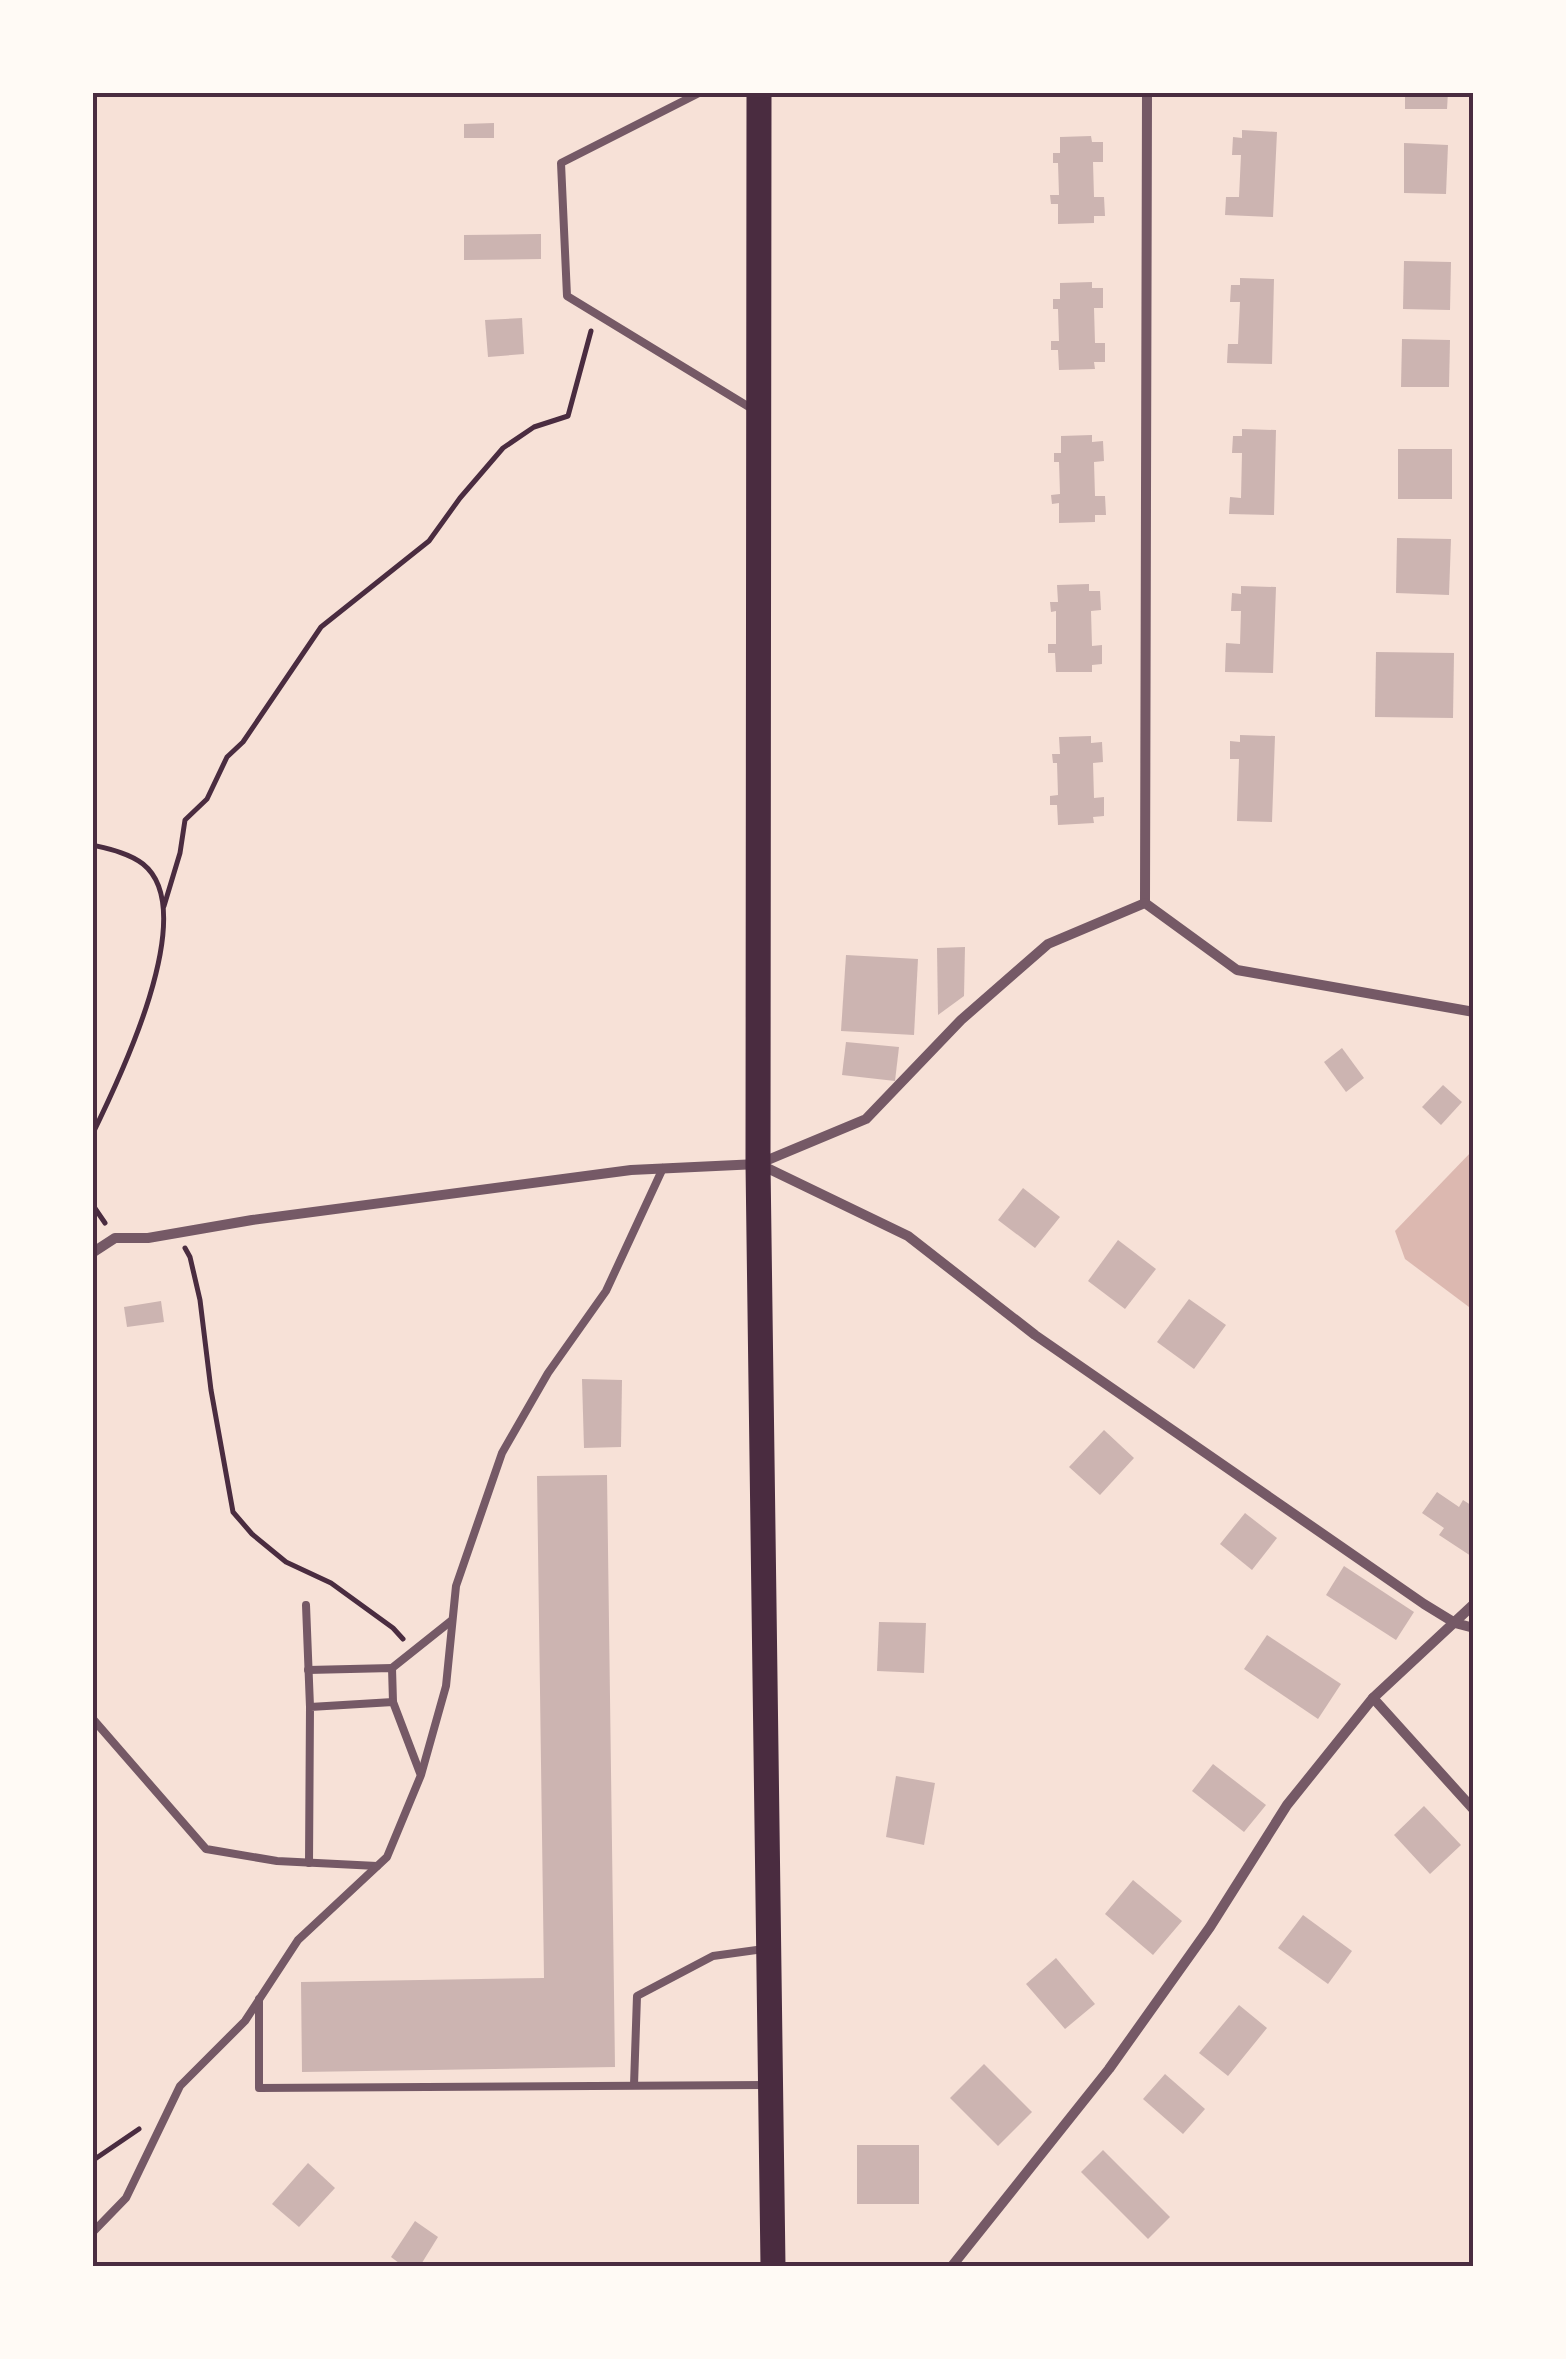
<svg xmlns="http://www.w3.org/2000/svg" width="1566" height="2359" viewBox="0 0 1566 2359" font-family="'Sofia Sans Condensed',sans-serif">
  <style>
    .water { fill: #dcb8b0 }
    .building { fill: #ccb4b1 }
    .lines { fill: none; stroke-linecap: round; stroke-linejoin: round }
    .path { stroke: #4a2c40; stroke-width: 5 }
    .service { stroke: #755966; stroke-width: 8 }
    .minor { stroke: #755966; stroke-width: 10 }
    .primary { stroke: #4a2c40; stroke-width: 25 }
    .neatline { fill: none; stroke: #4a2c40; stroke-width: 4 }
  </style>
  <rect width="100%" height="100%" fill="#f7e1d7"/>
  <path class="water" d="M1473 1150V1310L1405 1259 1395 1231Z"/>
  <g class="building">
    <path d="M1405 92H1448L1447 109H1405Z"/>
    <path d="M494 123V138H464V124Z"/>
    <path d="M1242 130 1277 132 1273 217 1225 215 1226 197H1239L1241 155H1232L1233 137 1242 138Z"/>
    <path d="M1091 136 1092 142H1103V162H1093L1094 197H1104L1105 216H1094V223L1058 224V204H1051L1050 195H1059L1058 163H1053V153H1060V137Z"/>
    <path d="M1404 143 1448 145 1446 194 1404 193Z"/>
    <path d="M541 234V259L464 260V235Z"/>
    <path d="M1404 261 1451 262 1450 310 1403 309Z"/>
    <path d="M1240 278 1274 279 1272 364 1227 363 1228 344H1238L1240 302H1230L1231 285H1240Z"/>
    <path d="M1092 282V288H1103V308H1094L1095 343H1105V362H1094L1095 369 1059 370 1058 350H1051V341H1059L1058 309H1053V299H1060V283Z"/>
    <path d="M522 318 524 354 488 357 485 320Z"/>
    <path d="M1402 339 1450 340 1449 387H1401Z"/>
    <path d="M1242 429 1276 430 1274 515 1229 514 1230 497 1241 498 1242 453H1232L1233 436H1242Z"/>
    <path d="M1092 435V442L1103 441 1104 461 1094 462 1095 496H1105L1106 515H1095V522L1059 523V503L1052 504 1051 495 1060 494 1059 462H1054V453H1061V436Z"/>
    <rect x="1398" y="449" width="54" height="50"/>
    <path d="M1397 538 1451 539 1449 595 1396 593Z"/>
    <path d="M1089 584V591H1100L1101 610 1091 611 1092 646 1102 645V664L1092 665V672H1056L1055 653H1048V644H1056V611L1051 612 1050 602H1058L1057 585Z"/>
    <path d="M1241 586 1276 587 1273 673 1225 672 1226 643 1240 644 1241 611H1231L1232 593 1241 594Z"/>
    <path d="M1376 652 1454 653 1453 718 1375 717Z"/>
    <path d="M1240 735 1275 736 1272 822 1237 821 1239 759H1230V741L1240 742Z"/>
    <path d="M1091 736V743L1102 742 1103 762 1093 763 1094 798 1104 797V816L1093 817 1094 823 1058 825 1057 805H1050V796L1058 795 1057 763H1053L1052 754H1060L1059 737Z"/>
    <path d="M965 947 964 996 938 1015 937 948Z"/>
    <path d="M846 955 918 959 914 1035 841 1031Z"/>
    <path d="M846 1042 899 1047 895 1081 842 1075Z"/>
    <path d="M1342 1048 1364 1078 1346 1092 1324 1062Z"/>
    <path d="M1443 1085 1462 1102 1441 1125 1422 1107Z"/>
    <path d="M1023 1188 1060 1217 1035 1248 998 1220Z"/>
    <path d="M1118 1240 1156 1269 1125 1309 1088 1281Z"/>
    <path d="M1189 1299 1226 1325 1194 1369 1157 1342Z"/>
    <path d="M161 1301 164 1322 127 1327 124 1307Z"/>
    <path d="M582 1379 622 1380 621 1447 584 1448Z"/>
    <path d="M1104 1430 1134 1458 1100 1495 1069 1467Z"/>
    <path d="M607 1475 615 2067 302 2072 301 1982 544 1978 537 1476Z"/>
    <path d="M1437 1492 1459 1507 1463 1500 1474 1507V1558L1439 1535 1444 1528 1422 1513Z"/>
    <path d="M1245 1513 1277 1538 1252 1570 1220 1544Z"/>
    <path d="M1344 1566 1414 1612 1396 1640 1326 1595Z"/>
    <path d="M879 1622 926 1623 924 1673 877 1671Z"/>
    <path d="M1267 1635 1341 1684 1318 1719 1244 1669Z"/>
    <path d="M1213 1764 1266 1805 1244 1832 1192 1791Z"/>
    <path d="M896 1776 935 1783 924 1845 886 1837Z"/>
    <path d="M1424 1806 1461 1845 1430 1874 1394 1835Z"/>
    <path d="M1133 1880 1182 1921 1153 1955 1105 1914Z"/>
    <path d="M1303 1915 1352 1951 1328 1984 1278 1948Z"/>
    <path d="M1056 1958 1095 2004 1065 2029 1026 1984Z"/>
    <path d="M1239 2005 1267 2028 1228 2076 1199 2053Z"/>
    <path d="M984 2064 1032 2112 998 2146 950 2098Z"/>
    <path d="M1165 2074 1205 2109 1183 2134 1143 2099Z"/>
    <rect x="857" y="2145" width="62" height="59"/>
    <path d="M1103 2150 1170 2217 1148 2239 1081 2172Z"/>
    <path d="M308 2163 335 2188 299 2227 272 2204Z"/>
    <path d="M415 2221 438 2237 420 2266H403L391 2257Z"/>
  </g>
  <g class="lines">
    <g class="path">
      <path d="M92 845C109 849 129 853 143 864 202 911 118 1082 92 1135"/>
      <path d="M164 906 180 853 185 820 207 799 227 757 243 742 321 627 429 541 460 498 503 448 534 427 568 416 591 331"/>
      <path d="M92 1204 105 1223"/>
      <path d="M185 1248 190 1257 200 1300 211 1390 233 1512 252 1534 286 1562 331 1583 393 1628 403 1639"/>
      <path d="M92 2161 139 2129"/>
    </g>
    <g class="service">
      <path d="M701 92 561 163 567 296 754 410"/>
      <path d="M306 1605 310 1707"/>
      <path d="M392 1668 451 1621"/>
      <path d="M308 1670 392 1668 393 1702"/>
      <path d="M92 1718 206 1849 277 1861 377 1866"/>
      <path d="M309 1863 310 1707 393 1702 420 1773"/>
      <path d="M259 1999V2088L766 2085"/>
      <path d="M634 2085 637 1996 713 1956 764 1949"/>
      <path d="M92 2233 126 2198 180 2086 245 2021 298 1940 387 1857 421 1775 446 1686 456 1586 502 1453 548 1373 606 1291 663 1168"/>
    </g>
    <g class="minor">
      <path d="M1145 903 1147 92"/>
      <path d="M759 1164 908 1236 1035 1335 1424 1604 1455 1623 1474 1628"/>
      <path d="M92 1253 115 1238H148L252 1220 631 1170 758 1164 866 1119 961 1020 1048 944 1145 903 1237 970 1474 1012"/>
      <path d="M1373 1698 1474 1810"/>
      <path d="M952 2266 1109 2069 1210 1927 1287 1805 1373 1698 1474 1604"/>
    </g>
    <path class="primary" d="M759 92 758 1164 773 2266"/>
  </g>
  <rect width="1566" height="2359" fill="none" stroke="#fffaf5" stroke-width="190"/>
  <rect x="95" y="95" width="1376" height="2169" class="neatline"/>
</svg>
